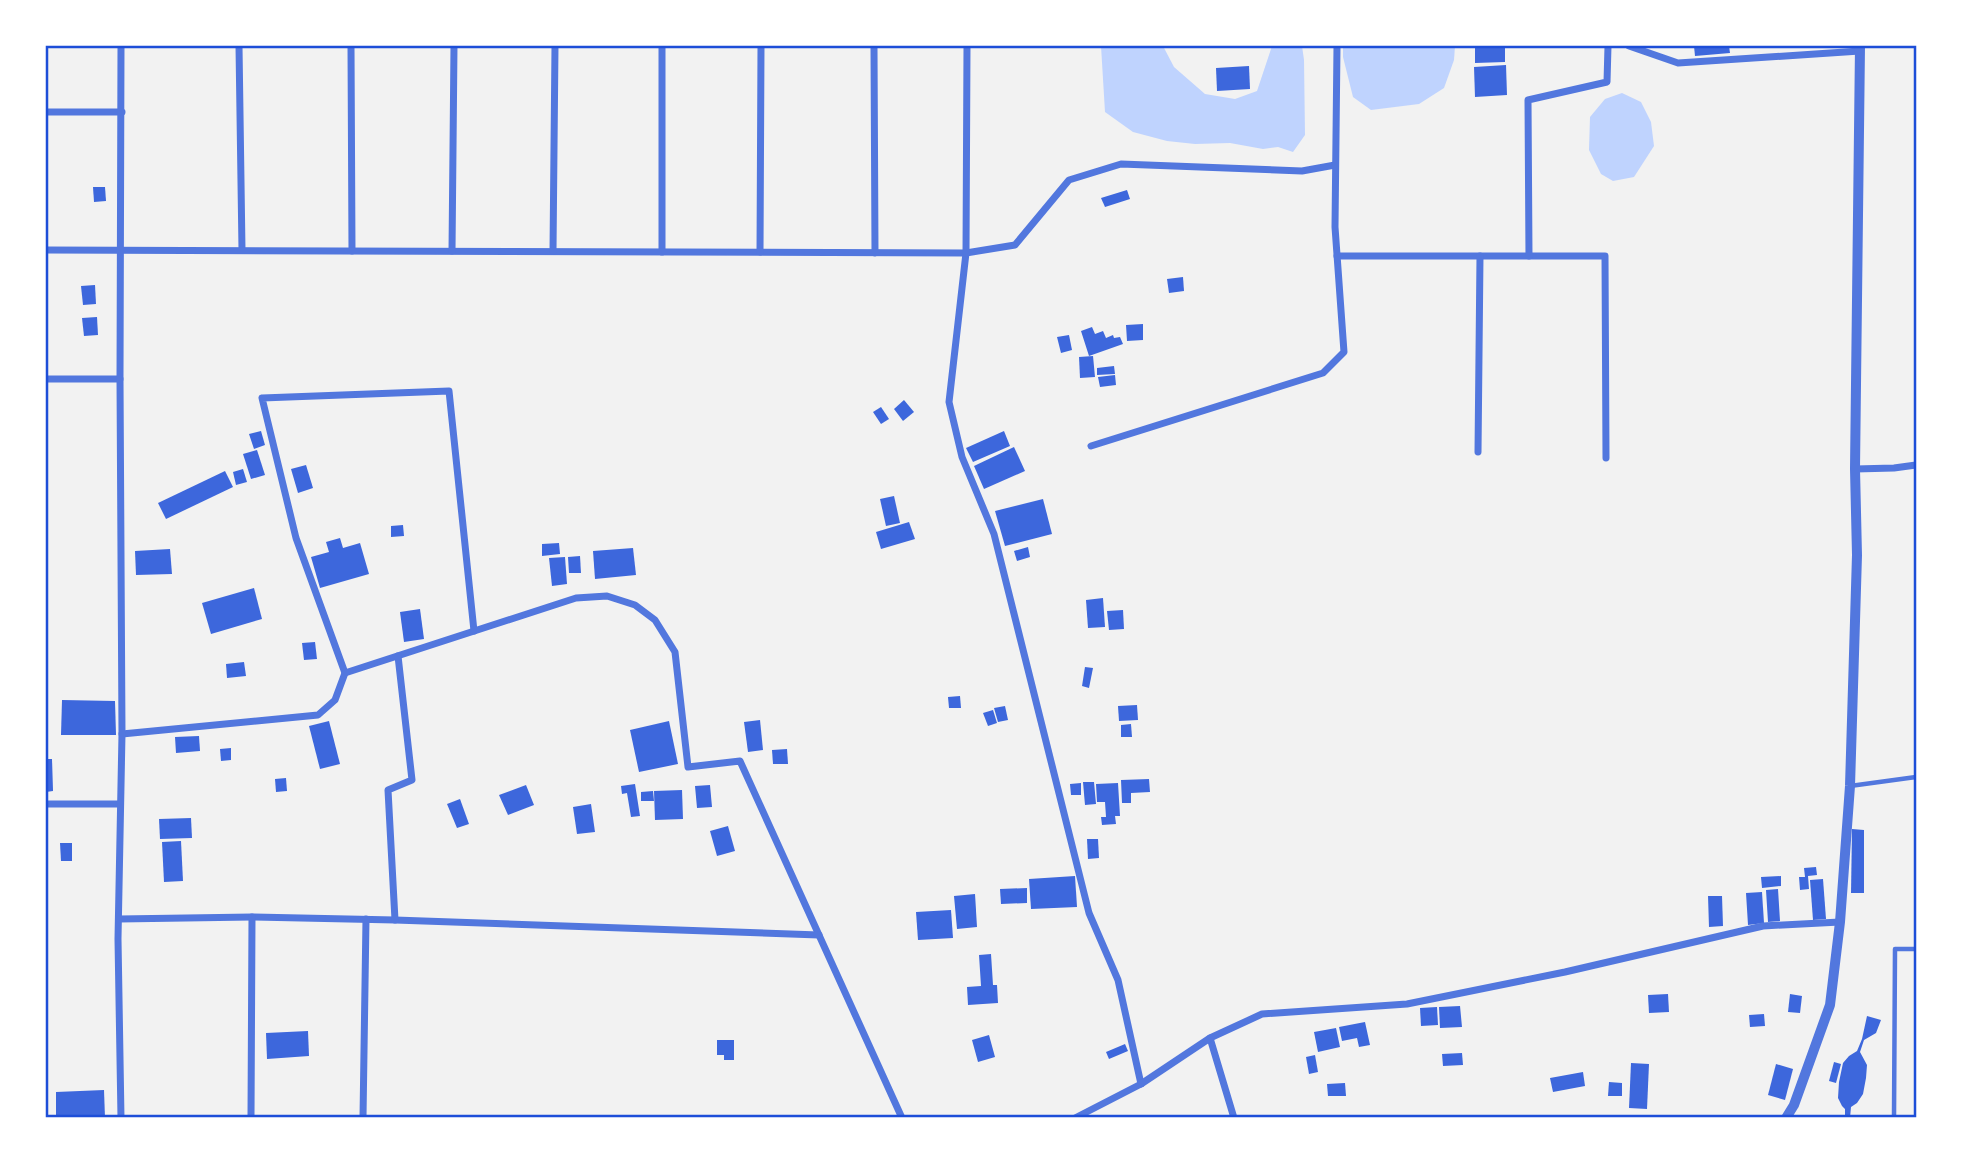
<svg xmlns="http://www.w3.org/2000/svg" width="1962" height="1163" viewBox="0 0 1962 1163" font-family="'Varela Round',sans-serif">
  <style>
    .water { fill: #bfd3fe }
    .building { fill: #3d67dc }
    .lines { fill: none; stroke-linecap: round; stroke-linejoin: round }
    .service { stroke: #5277de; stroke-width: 4.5 }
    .minor { stroke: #5277de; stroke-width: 7 }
    .tertiary { stroke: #5277de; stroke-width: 10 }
    .neatline { fill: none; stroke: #1d4ed8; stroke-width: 2.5 }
  </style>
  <rect width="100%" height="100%" fill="#f2f2f2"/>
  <g class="water">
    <path d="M1101 46H1163L1174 67 1205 94 1235 99 1257 91 1272 46H1302L1304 60 1305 135 1293 152 1278 147 1263 149 1230 143 1195 144 1167 141 1133 132 1105 112Z"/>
    <path d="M1343 46H1455L1454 60 1444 88 1419 104 1371 110 1353 97 1343 57Z"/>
    <path d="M1622 93 1641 102 1651 122 1654 146 1634 177 1613 181 1601 174 1589 150 1590 117 1605 99Z"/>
  </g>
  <g class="building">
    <path d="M1475 46H1505V62L1475 63Z"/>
    <path d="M1694 46H1729L1730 53 1695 56Z"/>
    <path d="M1506 65 1507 95 1475 97 1474 67Z"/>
    <path d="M1249 66 1250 89 1217 91 1216 68Z"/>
    <path d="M93 187H105L106 201 94 202Z"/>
    <path d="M1127 190 1130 199 1105 207 1101 198Z"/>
    <path d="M1183 277 1184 291 1169 293 1167 279Z"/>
    <path d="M95 285 96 304 83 305 81 286Z"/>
    <path d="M97 317 98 335 84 336 82 318Z"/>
    <path d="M1143 324V340L1127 341 1126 325Z"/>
    <path d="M1092 327 1095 334 1103 331 1106 338 1113 335 1114 338 1120 337 1123 344 1089 356 1081 331Z"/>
    <path d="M1069 335 1072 350 1061 353 1057 337Z"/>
    <path d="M1093 356 1095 377 1080 378 1079 357Z"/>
    <path d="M1114 366 1115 374 1097 375V368Z"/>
    <path d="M1115 375 1116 385 1100 387 1098 377Z"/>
    <path d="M904 400 914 412 903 421 894 409Z"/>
    <path d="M881 407 889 419 881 424 873 412Z"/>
    <path d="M261 431 265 445 254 449 249 434Z"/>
    <path d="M1004 431 1010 446 973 462 966 448Z"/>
    <path d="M1014 447 1025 471 984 489 974 466Z"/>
    <path d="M257 450 265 475 251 479 243 454Z"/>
    <path d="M306 465 313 488 298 493 291 469Z"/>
    <path d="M243 469 247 482 236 485 233 472Z"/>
    <path d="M225 471 233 487 166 519 158 503Z"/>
    <path d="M894 496 900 523 886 526 880 499Z"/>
    <path d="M1043 499 1052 534 1005 546 995 511Z"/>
    <path d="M909 522 915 539 881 549 876 532Z"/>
    <path d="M403 525 404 536 391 537V526Z"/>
    <path d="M340 538 343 548 360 543 369 574 320 588 311 557 329 552 326 542Z"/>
    <path d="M559 543 560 554 542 556V544Z"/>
    <path d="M1028 547 1030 557 1017 561 1014 551Z"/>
    <path d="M633 548 636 575 595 579 593 551Z"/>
    <path d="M170 549 172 574 136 575 135 551Z"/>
    <path d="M580 556 581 573H569L568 557Z"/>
    <path d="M565 557 567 584 552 586 549 558Z"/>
    <path d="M254 588 262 619 211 634 202 603Z"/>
    <path d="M1103 598 1105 627 1088 628 1086 600Z"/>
    <path d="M420 609 424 639 404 642 400 612Z"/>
    <path d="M1123 610 1124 629 1109 630 1107 611Z"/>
    <path d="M315 642 317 659 304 660 302 643Z"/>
    <path d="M244 662 246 676 227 678 226 664Z"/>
    <path d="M1085 667 1093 668 1089 688 1082 686Z"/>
    <path d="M960 696 961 708H949L948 697Z"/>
    <path d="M62 700 115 701 116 735H61Z"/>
    <path d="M1137 705 1138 720 1119 721 1118 706Z"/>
    <path d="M1005 706 1008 720 998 722 994 708Z"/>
    <path d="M993 710 997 723 988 726 983 713Z"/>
    <path d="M760 720 763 750 748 752 744 722Z"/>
    <path d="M329 721 340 764 320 769 309 726Z"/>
    <path d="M669 721 678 764 639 772 630 730Z"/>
    <path d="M1131 724 1132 737H1121V725Z"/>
    <path d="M199 736 200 751 176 753 175 737Z"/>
    <path d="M231 748V760L221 761 220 749Z"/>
    <path d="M787 749 788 764H773L772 750Z"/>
    <path d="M46 759H52L53 791 46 792Z"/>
    <path d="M286 778 287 791 276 792 275 779Z"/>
    <path d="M1149 779 1150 792 1131 793V803H1122L1121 780Z"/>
    <path d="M1083 782H1094L1096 804 1085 805Z"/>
    <path d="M1081 783V795H1071L1070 784Z"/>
    <path d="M1118 783 1120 816H1115L1116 824 1102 825 1101 817H1106L1105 802H1097L1096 784Z"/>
    <path d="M635 784 640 816 631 817 627 793 622 794 621 786Z"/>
    <path d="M526 785 534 805 508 815 499 795Z"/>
    <path d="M710 785 712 807 697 808 695 786Z"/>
    <path d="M682 790 683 819 655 820 654 791Z"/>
    <path d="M653 791 654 801H641V792Z"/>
    <path d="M460 799 469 824 457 828 447 804Z"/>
    <path d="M591 804 595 832 577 834 573 807Z"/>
    <path d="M191 818 192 838 160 839 159 819Z"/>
    <path d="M728 826 735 851 717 856 710 831Z"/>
    <path d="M1852 829 1864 830V893H1851Z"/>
    <path d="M1087 839H1098L1099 858 1088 859Z"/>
    <path d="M181 841 183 881 164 882 162 842Z"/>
    <path d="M60 843H72V861H61Z"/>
    <path d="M1816 867 1817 875 1808 876 1809 889 1800 890 1799 877H1805L1804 868Z"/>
    <path d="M1075 876 1077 907 1031 909 1029 879Z"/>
    <path d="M1781 876V886L1762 888 1761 877Z"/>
    <path d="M1823 879 1826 919 1813 920 1810 880Z"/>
    <path d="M1027 888V903L1001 904 1000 889Z"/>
    <path d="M1778 889 1780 921 1768 922 1766 890Z"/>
    <path d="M1762 892 1764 923 1748 925 1746 893Z"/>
    <path d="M975 894 977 927 957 929 954 896Z"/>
    <path d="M1708 896H1722L1723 926 1709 927Z"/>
    <path d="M951 910 953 938 918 940 916 912Z"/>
    <path d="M991 954 993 985H997L998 1003 968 1005 967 987 981 986 979 955Z"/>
    <path d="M1668 994 1669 1012 1649 1013 1648 995Z"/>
    <path d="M1790 994 1802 996 1800 1013 1788 1012Z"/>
    <path d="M1460 1006 1462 1027 1440 1028 1439 1007Z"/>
    <path d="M1437 1007 1438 1025 1421 1026 1420 1008Z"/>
    <path d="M1764 1014 1765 1026 1750 1027 1749 1015Z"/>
    <path d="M1867 1016 1881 1020 1876 1033 1864 1040 1860 1052 1867 1065 1866 1078 1863 1094 1857 1103 1851 1107 1850 1118H1845V1109L1842 1106 1838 1098 1839 1082 1843 1063 1849 1056 1857 1051 1862 1039Z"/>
    <path d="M1365 1022 1370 1045 1359 1047 1357 1038 1342 1041 1339 1027Z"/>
    <path d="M1336 1028 1340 1047 1318 1052 1314 1032Z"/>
    <path d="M308 1031 309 1056 267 1059 266 1033Z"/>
    <path d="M989 1035 995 1057 978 1062 972 1040Z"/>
    <path d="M717 1040H734V1060H724V1055H717Z"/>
    <path d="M1125 1044 1128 1051 1109 1059 1106 1052Z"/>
    <path d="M1462 1053 1463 1065 1443 1066 1442 1054Z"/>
    <path d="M1315 1055 1318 1072 1309 1074 1306 1057Z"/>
    <path d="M1834 1062 1841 1064 1836 1083 1829 1081Z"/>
    <path d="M1631 1063 1649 1064 1647 1109 1629 1108Z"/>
    <path d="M1776 1064 1793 1069 1785 1100 1768 1095Z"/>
    <path d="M1583 1072 1585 1086 1553 1092 1550 1078Z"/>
    <path d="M1609 1082 1622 1083V1096H1608Z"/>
    <path d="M1345 1083 1346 1096H1328L1327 1084Z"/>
    <path d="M104 1090 105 1118H56V1092Z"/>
  </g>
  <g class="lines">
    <g class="service">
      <path d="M1850 786 1916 777"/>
      <path d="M1894 1118 1895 949H1916"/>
    </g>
    <g class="minor">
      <path d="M239 46 242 250"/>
      <path d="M351 46 352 251"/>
      <path d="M662 46V252"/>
      <path d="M874 46 875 253"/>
      <path d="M967 46 966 253 949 402 962 457 994 534 1089 913 1118 980 1141 1084"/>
      <path d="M1629 46 1678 63 1860 51"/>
      <path d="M46 112H122"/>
      <path d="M46 250 966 253 1015 245 1069 180 1121 164 1302 171 1335 165"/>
      <path d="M452 251 454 46"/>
      <path d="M553 251 555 46"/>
      <path d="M760 252 761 46"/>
      <path d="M1337 256H1605L1606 458"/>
      <path d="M1529 256 1528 100 1607 82 1608 46"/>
      <path d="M46 379H120"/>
      <path d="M1091 446 1323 373 1344 352 1335 227 1337 46"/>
      <path d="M1478 452 1480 256"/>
      <path d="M1855 469 1894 468 1916 465"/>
      <path d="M345 673 296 538 262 398 449 391 474 631"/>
      <path d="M122 734 318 715 335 700 345 673 576 598 607 596 635 605 655 620 675 652 688 767 740 761 902 1118"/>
      <path d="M46 804H120"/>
      <path d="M119 919 252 917 395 920 819 935"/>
      <path d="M395 920 388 790 412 780 398 656"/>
      <path d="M1210 1038 1234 1118"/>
      <path d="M121 1118 118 939 122 734 120 379 121 46"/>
      <path d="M251 1118 252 917"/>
      <path d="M363 1118 366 919"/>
      <path d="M1075 1118 1141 1084 1210 1038 1262 1014 1407 1004 1565 972 1763 926 1840 922"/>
    </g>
    <path class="tertiary" d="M1786 1118 1794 1105 1830 1005 1840 922 1850 786 1857 555 1855 469 1860 46"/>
  </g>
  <rect width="1962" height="1163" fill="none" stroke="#ffffff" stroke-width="94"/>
  <rect x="47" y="47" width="1868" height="1069" class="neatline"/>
</svg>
